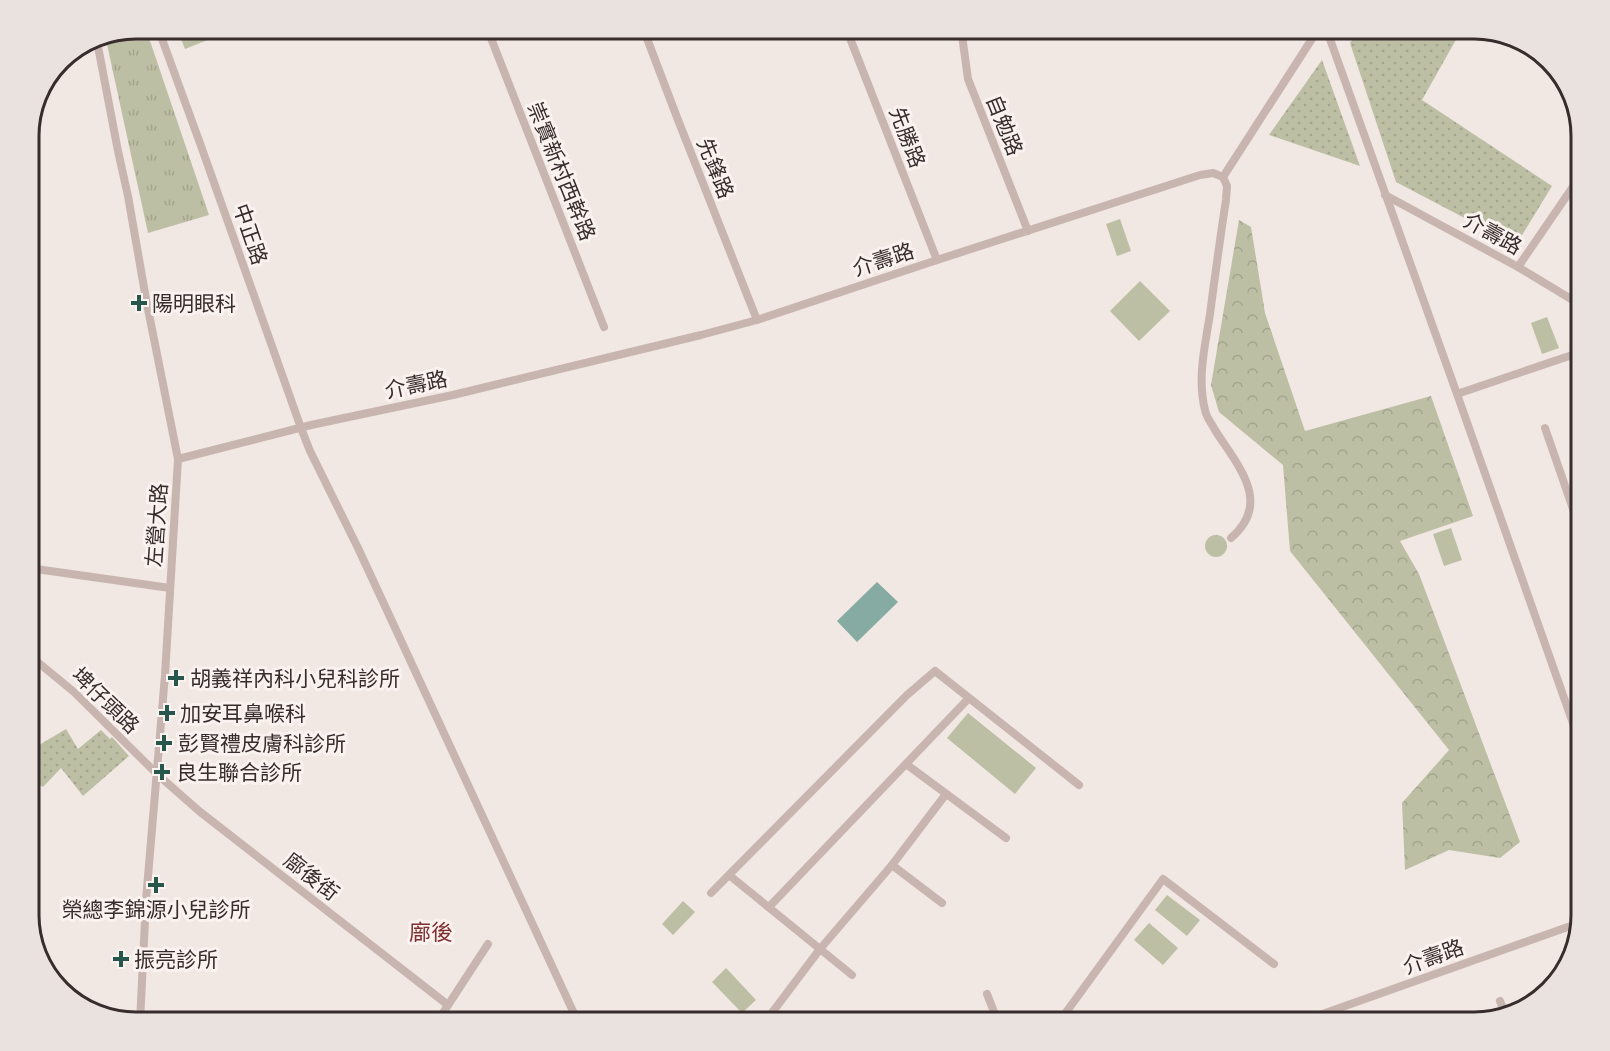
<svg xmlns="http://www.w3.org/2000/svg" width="1610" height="1051" viewBox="0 0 1610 1051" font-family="'IBM Plex Sans','Noto Sans TC',sans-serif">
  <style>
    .grass { fill: url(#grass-dots) }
    .forest { fill: url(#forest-crowns) }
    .park { fill: url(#park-tufts) }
    .garden { fill: #bdbfa4 }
    .water { fill: #85aba3 }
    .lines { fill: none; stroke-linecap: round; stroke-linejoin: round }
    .minor { stroke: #c9b5b0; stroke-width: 8 }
    .poi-dot { fill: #27564d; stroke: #f9f2ef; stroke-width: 2 }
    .labels { text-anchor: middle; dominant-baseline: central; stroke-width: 6; stroke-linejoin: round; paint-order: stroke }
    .street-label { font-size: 21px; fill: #382d2d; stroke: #f9f2ef }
    .poi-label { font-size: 21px; fill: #382d2d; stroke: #f9f2ef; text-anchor: start }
    .neighbourhood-label { font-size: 22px; fill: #7e2f30; stroke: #f9f2ef }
    .rim { fill: none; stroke: #382d2d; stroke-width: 3 }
  </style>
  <defs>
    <pattern id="grass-dots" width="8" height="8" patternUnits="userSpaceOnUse" patternTransform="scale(1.5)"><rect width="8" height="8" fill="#bdbfa4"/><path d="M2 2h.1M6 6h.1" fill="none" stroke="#a3a48e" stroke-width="1.8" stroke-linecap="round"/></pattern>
    <pattern id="forest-crowns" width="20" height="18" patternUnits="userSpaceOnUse" patternTransform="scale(1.5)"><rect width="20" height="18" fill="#bdbfa4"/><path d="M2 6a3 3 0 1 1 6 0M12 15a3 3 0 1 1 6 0" fill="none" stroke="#a3a48e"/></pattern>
    <pattern id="park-tufts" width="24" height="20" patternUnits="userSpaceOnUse" patternTransform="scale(1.5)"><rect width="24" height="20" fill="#bdbfa4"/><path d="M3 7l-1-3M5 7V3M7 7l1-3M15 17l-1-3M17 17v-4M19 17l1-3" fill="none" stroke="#a3a48e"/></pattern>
  </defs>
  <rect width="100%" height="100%" fill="#f1e7e3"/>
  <g class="grass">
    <path d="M1360 29H1462L1422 100 1552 186 1516 245 1396 182 1350 43Z"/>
    <path d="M1322 60 1360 166 1269 135Z"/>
    <path d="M66 729 78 749 101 730 110 739 112 737 129 756 83 796 61 768 43 787 31 781 29 778V751Z"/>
  </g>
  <path class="forest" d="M1239 220 1251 227 1265 313 1305 431 1431 396 1473 516 1400 541 1419 574 1520 842 1500 858 1449 850 1405 870 1402 803 1449 750 1290 551 1283 465 1219 412 1211 385Z"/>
  <g class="park">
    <path d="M136 29H146L209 215 148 233 105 35Z"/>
    <path d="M177 29H235L185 49Z"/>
    <circle cx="1216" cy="546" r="11"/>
  </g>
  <g class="garden">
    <path d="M1120 219 1131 251 1117 256 1106 224Z"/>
    <path d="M1140 281 1170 311 1139 341 1110 311Z"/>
    <path d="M1547 317 1559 348 1542 354 1531 323Z"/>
    <path d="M1451 528 1462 560 1444 566 1433 534Z"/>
    <path d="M968 713 1036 768 1015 794 947 738Z"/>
    <path d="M1167 895 1200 920 1187 936 1155 910Z"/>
    <path d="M683 901 695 912 673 935 662 924Z"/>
    <path d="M1149 923 1178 948 1163 965 1134 940Z"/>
    <path d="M726 968 756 1000 742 1013 712 982Z"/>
  </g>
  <path class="water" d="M877 582 898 602 857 642 837 621Z"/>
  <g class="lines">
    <g class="minor">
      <path d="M158 28 201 146 301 428 310 451 358 548 578 1022"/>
      <path d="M487 28 604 327"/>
      <path d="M643 28 678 120 757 320"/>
      <path d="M846 28 937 260"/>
      <path d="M961 28 968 79 1028 231"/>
      <path d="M1326 28 1457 394 1581 746"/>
      <path d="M96 36 118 151 128 196 146 299 178 459 165 675 146 900 140 1022"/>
      <path d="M1223 177 1227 186 1226 200C1220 238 1215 276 1210 314 1205 346 1197 378 1205 410 1206 417 1212 424 1215 430 1237 465 1273 502 1231 538"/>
      <path d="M1223 177 1319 28"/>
      <path d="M1385 195 1518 267 1581 305"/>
      <path d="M1518 267 1581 175"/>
      <path d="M1457 394 1581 352"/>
      <path d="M1545 428 1581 532"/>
      <path d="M178 459 311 425 453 395 701 335 757 320 937 260 1200 175 1213 173 1223 177"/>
      <path d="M29 568 170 588"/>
      <path d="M29 655 74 692 157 774 199 811 448 1005"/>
      <path d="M906 764 1006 838"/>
      <path d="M892 865 942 903"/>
      <path d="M729 875 852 975"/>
      <path d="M711 893 907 695 935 671 1079 785"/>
      <path d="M769 907 969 698"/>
      <path d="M987 994 998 1022"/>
      <path d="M1500 1001 1505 1014"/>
      <path d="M437 1022 488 944"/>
      <path d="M765 1022 820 949 892 865 946 794"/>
      <path d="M1059 1022 1163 879 1274 964"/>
      <path d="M1300 1022 1579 923"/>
    </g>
  </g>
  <g class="poi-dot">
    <path d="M136 294h6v6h6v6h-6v6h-6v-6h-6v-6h6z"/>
    <path d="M173 669h6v6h6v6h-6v6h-6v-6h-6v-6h6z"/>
    <path d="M164 704h6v6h6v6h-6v6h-6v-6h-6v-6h6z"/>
    <path d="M161 734h6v6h6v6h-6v6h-6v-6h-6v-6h6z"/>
    <path d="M159 763h6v6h6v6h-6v6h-6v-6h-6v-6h6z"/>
    <path d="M153 876h6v6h6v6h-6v6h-6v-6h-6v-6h6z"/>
    <path d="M118 950h6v6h6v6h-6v6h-6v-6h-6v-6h6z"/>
  </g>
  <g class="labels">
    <g class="street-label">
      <text transform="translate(1005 125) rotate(68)">自勉路</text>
      <text transform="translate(908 137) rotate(69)">先勝路</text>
      <text transform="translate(716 168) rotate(68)">先鋒路</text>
      <text transform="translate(562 171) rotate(68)">崇實新村西幹路</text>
      <text transform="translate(1493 233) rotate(29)">介壽路</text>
      <text transform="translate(251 234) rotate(71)">中正路</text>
      <text transform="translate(883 259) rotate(-18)">介壽路</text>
      <text transform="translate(416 384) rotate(-12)">介壽路</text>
      <text transform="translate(156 525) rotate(-86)">左營大路</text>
      <text transform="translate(106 700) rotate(44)">埤仔頭路</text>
      <text transform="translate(312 876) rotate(38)">廍後街</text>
      <text transform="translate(1433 956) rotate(-20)">介壽路</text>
    </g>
    <g class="poi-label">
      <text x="152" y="303">陽明眼科</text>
      <text x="190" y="678">胡義祥內科小兒科診所</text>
      <text x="180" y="713">加安耳鼻喉科</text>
      <text x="178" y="743">彭賢禮皮膚科診所</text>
      <text x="176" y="772">良生聯合診所</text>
      <text x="156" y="909" text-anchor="middle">榮總李錦源小兒診所</text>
      <text x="134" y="959">振亮診所</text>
    </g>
    <g class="neighbourhood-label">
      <text x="431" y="931">廍後</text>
    </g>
  </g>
  <path d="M0 0H1610V1051H0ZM136 39H1474A97 97 0 0 1 1571 136V915A97 97 0 0 1 1474 1012H136A97 97 0 0 1 39 915V136A97 97 0 0 1 136 39Z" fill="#eae2df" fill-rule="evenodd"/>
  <path class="rim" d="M136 39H1474A97 97 0 0 1 1571 136V915A97 97 0 0 1 1474 1012H136A97 97 0 0 1 39 915V136A97 97 0 0 1 136 39Z"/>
</svg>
